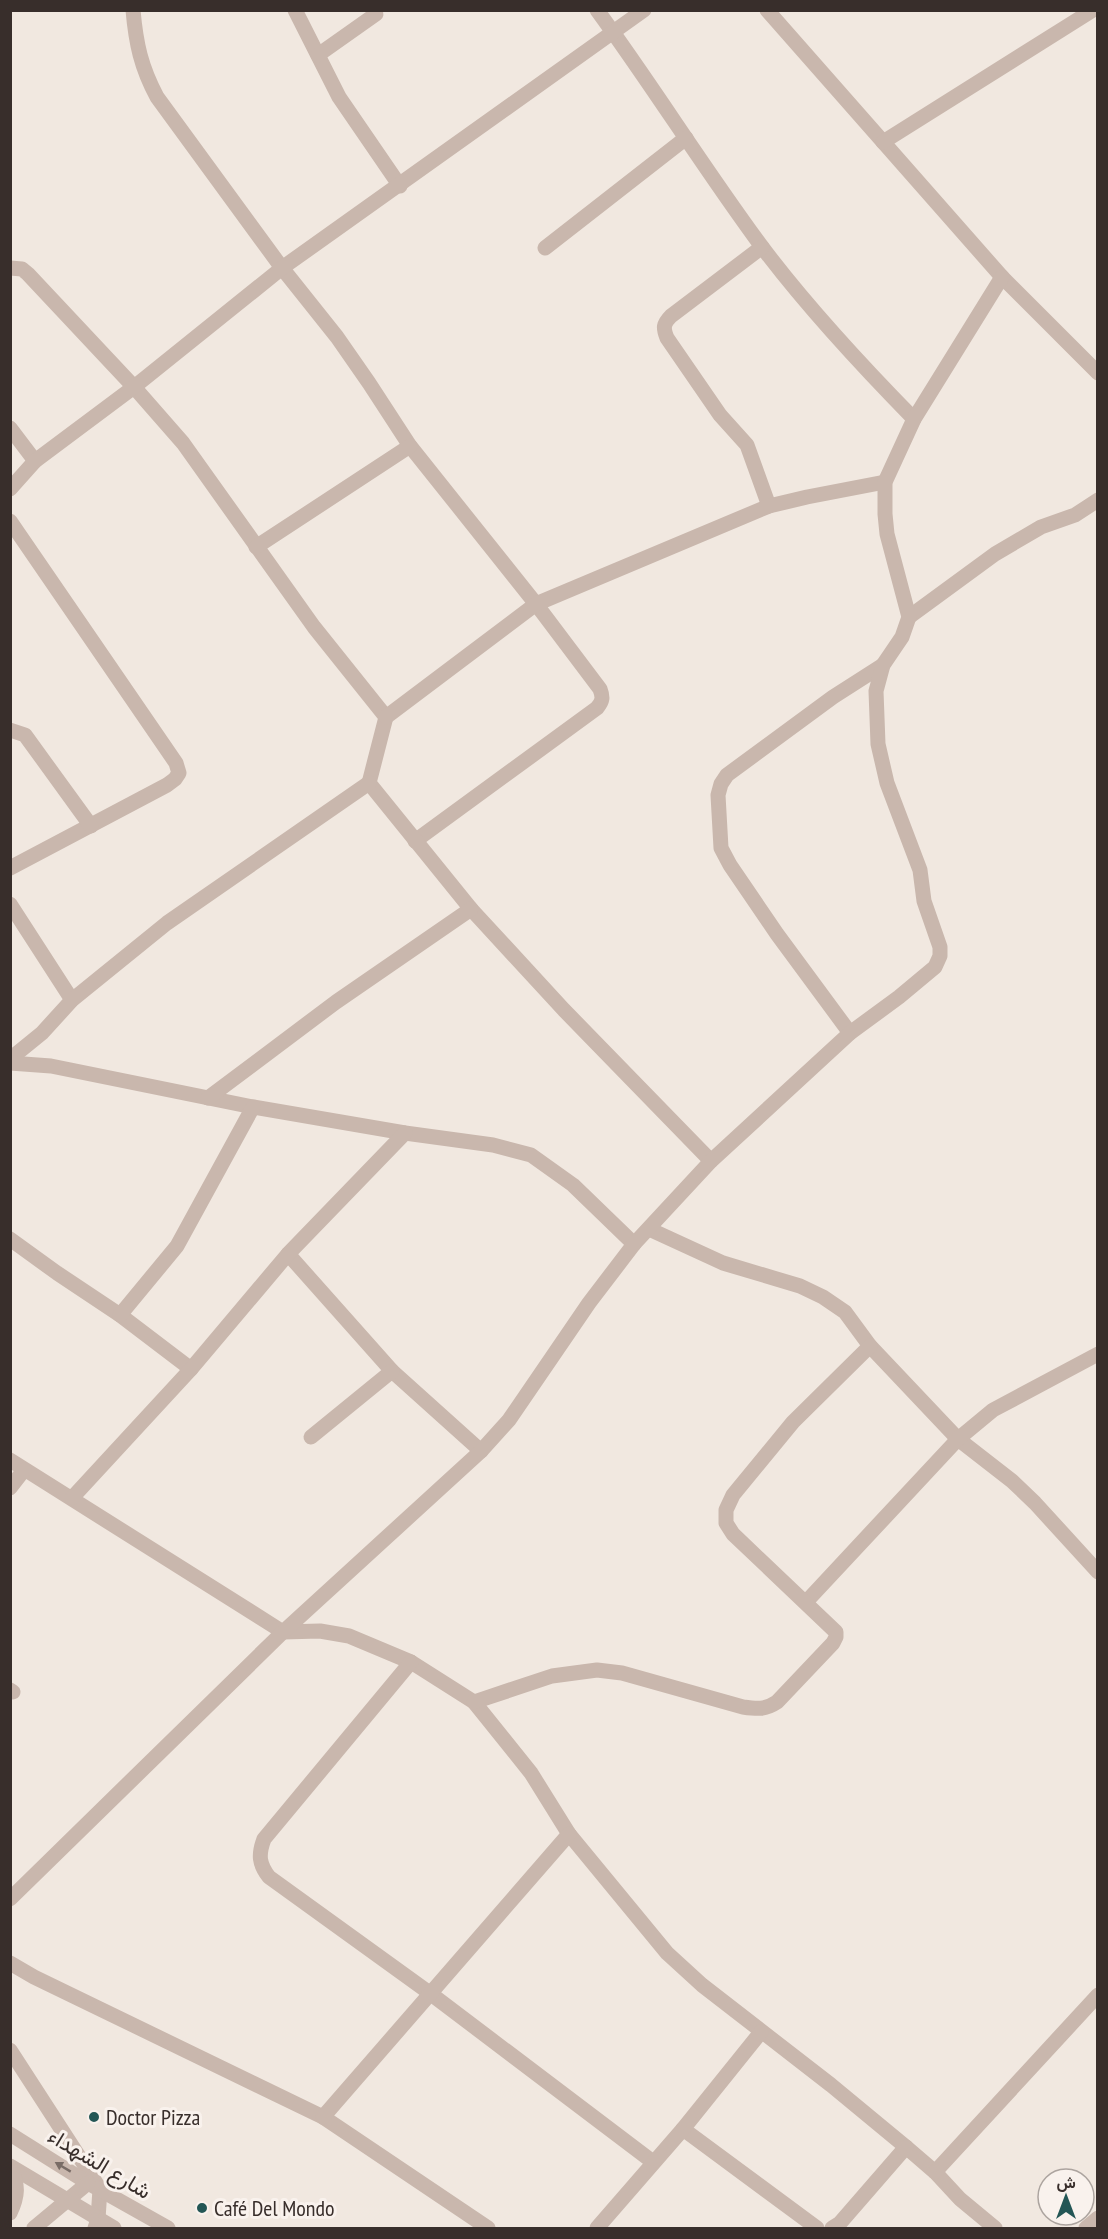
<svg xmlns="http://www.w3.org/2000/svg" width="1108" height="2239" viewBox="0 0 1108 2239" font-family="'PT Sans Narrow',Vazirmatn,sans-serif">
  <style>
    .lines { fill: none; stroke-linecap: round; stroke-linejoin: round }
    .minor { stroke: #c9b7ad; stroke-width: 15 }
    .tertiary { stroke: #c9b7ad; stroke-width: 15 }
    .oneway { fill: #796c66 }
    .poi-dot { fill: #235655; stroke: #f9f2ed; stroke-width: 2 }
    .labels { text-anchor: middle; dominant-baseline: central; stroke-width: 6; stroke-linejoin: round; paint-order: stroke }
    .poi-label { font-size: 22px; fill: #382e2b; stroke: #f9f2ed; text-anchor: start }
    .street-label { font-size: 22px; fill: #382e2b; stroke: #f9f2ed }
  </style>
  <rect width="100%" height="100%" fill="#f1e8e0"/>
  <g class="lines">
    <g class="minor">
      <path d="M133 10C136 44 141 67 157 97L282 268 337 337 369 383 410 446 536 604 600 689C603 697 603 701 597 708L415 841"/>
      <path d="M295 10 339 97 400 186"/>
      <path d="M597 10C654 88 705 170 762 247 808 308 860 364 914 419"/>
      <path d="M767 10 1002 277 1098 373"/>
      <path d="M318 55 376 14"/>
      <path d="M883 142 1093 10"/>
      <path d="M762 247 671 316C663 324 663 328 667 338L720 415 747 445 769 506"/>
      <path d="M545 248 686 138"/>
      <path d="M10 268 22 269 28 274 134 387 183 443 314 627 386 717 369 783 471 909 564 1010 711 1161"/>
      <path d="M10 428 35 461"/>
      <path d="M10 489 35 461 134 387 282 268 644 10"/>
      <path d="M10 521 176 763 179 773 175 779 167 785 10 868"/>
      <path d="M256 547 410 446"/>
      <path d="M909 617 995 554 1041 527 1075 515 1098 500"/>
      <path d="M386 717 536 604 769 506 807 497 885 482"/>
      <path d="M10 730 25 735 91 826"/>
      <path d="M10 904 72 1000"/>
      <path d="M850 1033 777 934 730 865 721 848 718 795 721 784 727 775 833 697 883 665"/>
      <path d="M10 1059 42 1033 72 1000 167 923 369 783"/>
      <path d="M10 1063 51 1066 253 1107 405 1133 493 1145 531 1155 573 1185 634 1244"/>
      <path d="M208 1098 336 1002 471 909"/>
      <path d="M649 1229 723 1263 800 1286 823 1297 845 1312 870 1346 958 1439 1012 1481 1035 1503 1098 1572"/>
      <path d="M10 1239 57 1273 120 1315 191 1369"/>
      <path d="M288 1254 392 1371 481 1451"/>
      <path d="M120 1315 177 1246 253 1107"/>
      <path d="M311 1437 392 1371"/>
      <path d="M10 1460 283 1632 320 1631 349 1636 411 1662 474 1702 531 1773 569 1834 667 1953 702 1985 831 2085 906 2147 935 2172 960 2199 995 2228"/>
      <path d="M10 1488 24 1470"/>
      <path d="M72 1498 191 1369 288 1254 405 1133"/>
      <path d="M806 1602 958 1439 993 1410 1098 1354"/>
      <path d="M411 1662 264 1839C258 1855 259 1864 269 1877L431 1994 653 2162"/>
      <path d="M10 1690 13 1692"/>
      <path d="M474 1702 552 1676 597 1670 622 1673 743 1707C757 1709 765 1710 777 1702L833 1643 836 1637V1632L733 1534 726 1523V1510L733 1495 793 1422 870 1346"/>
      <path d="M10 1899 283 1632 481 1451 509 1420 589 1303 634 1244 711 1161 850 1033 899 997 935 967 940 956V947L924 901 920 870 887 783 878 744 876 691 883 665 902 637 909 617 887 534 885 514V482L914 419 1002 277"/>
      <path d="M10 1963 34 1977 323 2117 488 2228"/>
      <path d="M323 2117 569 1834"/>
      <path d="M683 2129 817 2228"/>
      <path d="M935 2172 1098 1995"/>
      <path d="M597 2228 683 2129 761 2032"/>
      <path d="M832 2228 840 2223 906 2147"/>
      <path d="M1086 2228 1098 2218"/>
    </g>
    <g class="tertiary">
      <path d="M10 2050 100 2189 98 2219 95 2228"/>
      <path d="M10 2134 88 2183 168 2228"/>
      <path d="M10 2166 114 2228"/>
      <path d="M10 2168C19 2185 18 2196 10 2213"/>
      <path d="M34 2228 88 2183"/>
    </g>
  </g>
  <defs><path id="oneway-solid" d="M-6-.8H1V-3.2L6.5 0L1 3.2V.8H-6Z" transform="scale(1.5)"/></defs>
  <use class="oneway" href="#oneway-solid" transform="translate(63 2167) rotate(-149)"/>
  <g class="poi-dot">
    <circle cx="94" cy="2117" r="6"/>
    <circle cx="202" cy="2208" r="6"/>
  </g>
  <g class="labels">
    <g class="poi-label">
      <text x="106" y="2117">Doctor Pizza</text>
      <text x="214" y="2208">Café Del Mondo</text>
    </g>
    <g class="street-label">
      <text transform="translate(100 2163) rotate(31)">شارع الشهداء</text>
    </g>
  </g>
  <rect width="1108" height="2239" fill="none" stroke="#382e2b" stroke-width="24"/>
  <g transform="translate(1066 2197)"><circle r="28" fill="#f9f2ed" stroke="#aca49f" stroke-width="1.5"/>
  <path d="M0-4.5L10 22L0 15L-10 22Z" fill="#235655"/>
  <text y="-9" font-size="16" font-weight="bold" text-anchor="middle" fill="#382e2b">ش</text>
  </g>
</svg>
